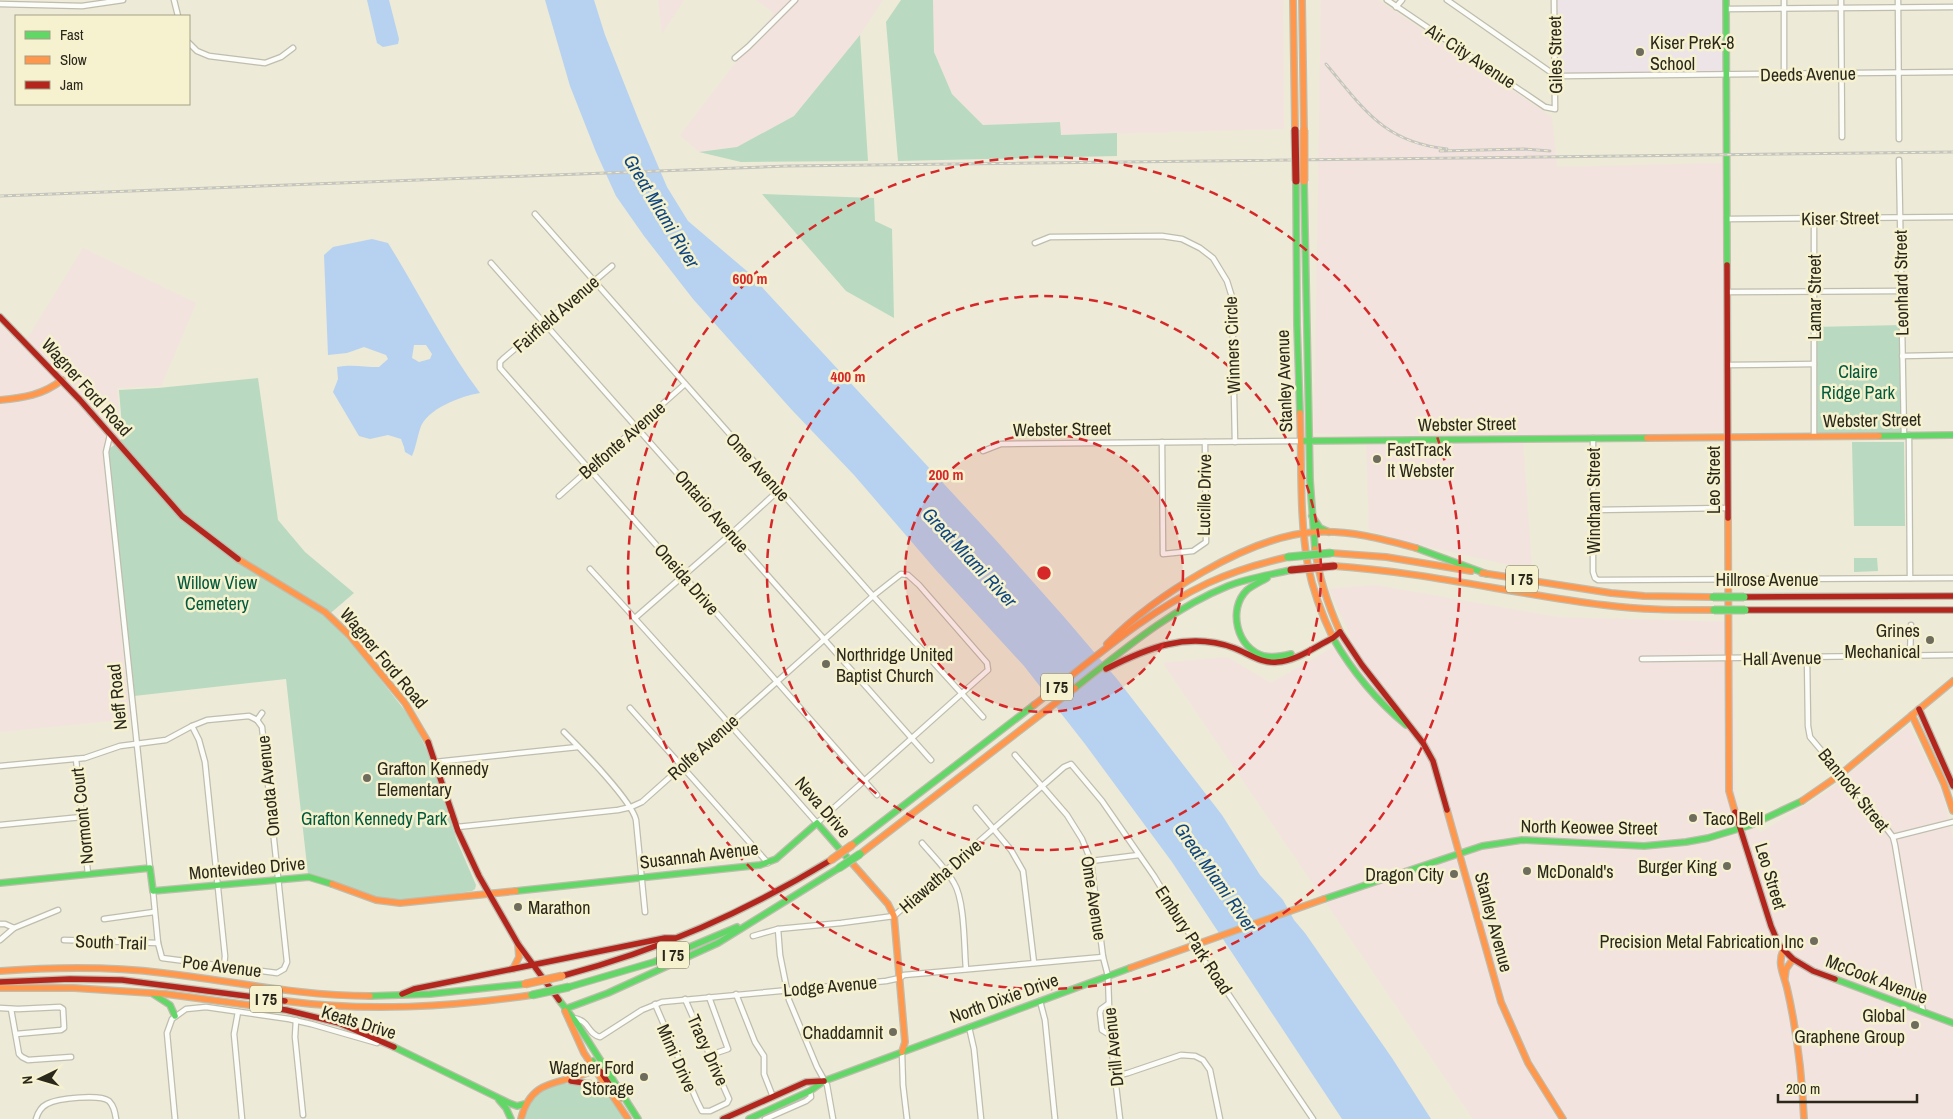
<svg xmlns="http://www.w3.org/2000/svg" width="1953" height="1119" viewBox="0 0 1953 1119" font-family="'Archivo Narrow',sans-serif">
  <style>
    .industrial { fill: #f3e3df }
    .education { fill: #ede4e7 }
    .green { fill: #b9dac0 }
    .water { fill: #b6d2f0; fill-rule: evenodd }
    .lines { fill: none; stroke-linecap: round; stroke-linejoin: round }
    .street-casing { stroke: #bfbdae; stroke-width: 7 }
    .fast-casing { stroke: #bfbdae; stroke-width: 8 }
    .slow-casing { stroke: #bfbdae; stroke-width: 8 }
    .jam-casing { stroke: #bfbdae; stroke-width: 8 }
    .street { stroke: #fcfcf9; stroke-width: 4.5 }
    .fast { stroke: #63d668; stroke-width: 5.5 }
    .slow { stroke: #ff974d; stroke-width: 5.5 }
    .jam { stroke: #b3261e; stroke-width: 5.5 }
    .rail-casing { stroke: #c5c5c0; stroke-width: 3 }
    .rail { stroke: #f6f1ce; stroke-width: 1; stroke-dasharray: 4; stroke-linecap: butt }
    .fast-bridge-casing { stroke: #bfbdae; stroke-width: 9; stroke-linecap: butt }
    .slow-bridge-casing { stroke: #bfbdae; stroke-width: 9; stroke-linecap: butt }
    .jam-bridge-casing { stroke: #bfbdae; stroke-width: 9; stroke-linecap: butt }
    .fast-bridge { stroke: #63d668; stroke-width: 7 }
    .slow-bridge { stroke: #ff974d; stroke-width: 7 }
    .jam-bridge { stroke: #b3261e; stroke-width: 7 }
    .ring { fill: none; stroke: #d62828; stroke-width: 2.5; stroke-dasharray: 9 6 }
    .poi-dot { fill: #6e6c5d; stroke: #f6f1ce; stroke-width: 2 }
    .labels { text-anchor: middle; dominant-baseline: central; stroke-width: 5; stroke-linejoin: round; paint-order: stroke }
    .shield { fill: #f6f1ce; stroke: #676451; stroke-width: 1 }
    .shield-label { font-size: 16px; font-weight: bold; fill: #2a281b }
    .poi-label { font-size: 18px; fill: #2a281b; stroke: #f6f1ce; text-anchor: start }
    .street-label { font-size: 18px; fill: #2a281b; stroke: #f6f1ce }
    .park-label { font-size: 18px; fill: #005a3c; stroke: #f6f1ce }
    .water-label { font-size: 19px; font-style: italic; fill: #0d4681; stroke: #f6f1ce }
    .centre { fill: #d62828; stroke: #f6f1ce; stroke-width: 2.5 }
    .ring-label { font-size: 15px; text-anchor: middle; font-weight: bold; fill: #d62828; stroke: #f6f1ce; stroke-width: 5; stroke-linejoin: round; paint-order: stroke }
  </style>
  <rect width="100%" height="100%" fill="#edead7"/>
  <g class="industrial">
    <path d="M658 0H684L662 34Z"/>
    <path d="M756 0H883L860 35 794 116 737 147 699 152 680 135 774 13Z"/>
    <path d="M933 0H1283L1284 129 1060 135 1059 122 983 125 952 94 934 52Z"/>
    <path d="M1321 0H1378L1552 117 1557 167 1722 163 1725 431 1523 439 1532 570 1407 542 1369 530 1366 436 1314 433Z"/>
    <path d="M83 248 196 303 161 386 117 388 121 438 103 453 130 719 0 732V325L21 344 31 333Z"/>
    <path d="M1375 585 1557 617 1733 622 1735 794 1743 821 1761 832 1825 793 1909 725 1943 793 1953 839V1119H1473L1163 663 1227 657 1271 683 1351 637 1329 589Z"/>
  </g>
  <path class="education" d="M1554 0H1726V75L1555 74Z"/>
  <g class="green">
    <path d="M901 0H933L934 52 952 94 983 125 1060 122 1061 135 1117 133V156L898 161 886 22Z"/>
    <path d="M860 35 868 161 741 162 699 152 737 147 794 116Z"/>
    <path d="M762 194 874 198 875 221 892 229 894 318 846 291Z"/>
    <path d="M1902 325 1904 435 1814 436V327Z"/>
    <path d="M258 378 278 520 305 552 354 593 326 617 356 648 413 721 428 753 457 841 476 885 475 889 472 891 404 901H387L352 890 327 879 308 874 286 679 134 696 108 456 109 449 123 438 119 390 158 388Z"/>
    <path d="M1852 442H1904L1905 526H1854Z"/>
    <path d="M1854 558H1877L1878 571 1854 572Z"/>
    <path d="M553 1084C567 1084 597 1082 607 1093 614 1100 619 1110 625 1119H524C528 1099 535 1093 553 1084Z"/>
  </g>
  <g class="water">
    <path d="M367 0H389L399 39 398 44 383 47 377 43Z"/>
    <path d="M545 0H594L605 35 639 121 667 187 688 221 748 272 994 538 1065 618 1117 679 1222 815 1260 875 1283 900 1294 920 1305 933 1392 1058 1431 1119H1342L1172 862 1085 744 1024 666 935 569 854 475 791 409 693 299 644 236 616 196 596 152 570 86Z"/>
    <path d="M372 239 388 243C419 293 445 346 480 393 461 396 426 409 420 429 417 438 416 447 412 456L405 452 404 447 401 439 388 435 370 439 359 436 333 392 338 379 337 367C352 364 364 367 379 367L388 359 386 355 364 347 347 353 328 355 324 255 333 247ZM414 345H426L432 354 430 359 419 362 412 358Z"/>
  </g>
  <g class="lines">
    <g class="street-casing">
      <g id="street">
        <path d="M174 0 178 16"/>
        <path d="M1387 0 1545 107 1555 109 1554 0"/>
        <path d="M1447 0 1549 71 1562 76 1953 72"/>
        <path d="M1784 0V74"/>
        <path d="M1841 0 1842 137"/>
        <path d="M1898 0 1899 139"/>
        <path d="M0 4 82 6 123 0"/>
        <path d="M1396 7 1402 0"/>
        <path d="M1726 9 1953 7"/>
        <path d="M189 43 197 51 209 56 265 63 281 57 293 48"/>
        <path d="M735 58 748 47 795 0"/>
        <path d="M1899 160 1904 435"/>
        <path d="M535 214 873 596 983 717"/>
        <path d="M1814 218V436"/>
        <path d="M1727 219 1953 217"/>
        <path d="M1035 243 1050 237 1162 236 1182 239 1200 248 1213 258 1227 281 1232 297 1235 442"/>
        <path d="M491 263 931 760"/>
        <path d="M612 266 503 359 500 362V368L877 795"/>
        <path d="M1727 292 1901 291"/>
        <path d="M1902 356 1953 355"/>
        <path d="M1728 365 1814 364"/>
        <path d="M110 435 106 452 150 868"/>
        <path d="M1909 435 1910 578"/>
        <path d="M1593 438V572L1595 578 1598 580 1953 578"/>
        <path d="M1162 442 1163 554 1193 551 1206 542 1205 442"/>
        <path d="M983 451 1001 444 1301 441"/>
        <path d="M559 496 685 384"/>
        <path d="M1593 510 1728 508"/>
        <path d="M635 618 731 534 779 490"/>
        <path d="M1910 656 1911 625"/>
        <path d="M1807 657 1808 726 1810 737 1880 820 1893 837 1895 845 1923 1012"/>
        <path d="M1642 659 1953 655"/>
        <path d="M630 708 768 863"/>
        <path d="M257 720 262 713"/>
        <path d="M192 726 199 740 205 762 225 956 224 967"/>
        <path d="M564 732C580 748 632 801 636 820L645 912"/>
        <path d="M1015 755 1067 815 1082 839 1091 861 1103 957 1108 976 1110 1035 1120 1119"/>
        <path d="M76 759 88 874"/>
        <path d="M435 762 578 747"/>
        <path d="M0 766 85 758 120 746 166 740 192 726 207 720 249 716 257 720"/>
        <path d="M976 808 1011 850 1023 871 1034 963"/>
        <path d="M0 825 82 817"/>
        <path d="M457 827 618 810 631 807 642 802 873 596 901 574 908 575 919 585 987 663 988 670 817 823C742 738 667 653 590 569"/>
        <path d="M1893 837 1953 822"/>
        <path d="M922 843C933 856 946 868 954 883 965 901 964 947 966 969"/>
        <path d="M1091 861 1139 855"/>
        <path d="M153 891 158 943 162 958 277 973 284 969 287 962 262 727 257 720"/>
        <path d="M104 919 154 912"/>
        <path d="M0 924H5L14 928 58 910"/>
        <path d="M778 929 780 955 789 1000 817 1067 827 1085 833 1119"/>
        <path d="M753 936 778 929 841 923 894 916 1064 767 1071 764 1102 801 1154 876 1190 935 1198 952 1227 992 1313 1119"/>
        <path d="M0 940 14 928"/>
        <path d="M64 940 158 943"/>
        <path d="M736 994 755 1042 764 1056V1074L773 1097"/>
        <path d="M709 997 728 1049 710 1055"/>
        <path d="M1040 1001 1045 1020 1055 1119"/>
        <path d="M655 1004 697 1101 702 1111H710L727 1103 729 1099 685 999"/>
        <path d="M1108 1004 1101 1009 1100 1013 1102 1030 1110 1035"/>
        <path d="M0 1008 18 1009 60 1007 63 1009 64 1028 61 1030 16 1034"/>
        <path d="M11 1009 19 1054 22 1057 28 1060 71 1057"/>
        <path d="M238 1012 234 1034 242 1119"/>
        <path d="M573 1018C590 1020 587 1034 600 1037L642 1010 662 1002 886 981 900 978 904 975 1103 957"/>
        <path d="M296 1020 295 1037 303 1115"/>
        <path d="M969 1027 974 1049 981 1119"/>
        <path d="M902 1052 903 1085 907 1119"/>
        <path d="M1116 1076 1128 1073 1181 1055 1195 1056 1203 1060 1210 1070 1220 1119"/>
        <path d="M36 1119C38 1112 41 1107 47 1104 58 1098 100 1094 109 1101 114 1106 115 1112 116 1119"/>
        <path d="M175 1119 167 1033 172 1019 186 1009 206 1007 289 1019 311 1024 377 1043"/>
        <path d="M765 1119 806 1101 811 1097 810 1091"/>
      </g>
    </g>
    <g class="fast-casing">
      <g id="fast">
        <path d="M1726 0 1727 265"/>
        <path d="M1296 181 1297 325 1300 413"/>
        <path d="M1304 181 1310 480 1315 549"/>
        <path d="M1879 436 1953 435"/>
        <path d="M1301 441 1647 438"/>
        <path d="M1312 516 1320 528 1329 532"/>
        <path d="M1416 548 1487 574"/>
        <path d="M1267 578C1260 582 1253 585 1247 590 1227 609 1237 649 1264 656 1273 658 1283 656 1291 654"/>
        <path d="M1333 638C1352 671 1377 701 1406 725"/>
        <path d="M1075 688C1122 651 1171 609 1228 586 1247 578 1270 575 1291 570"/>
        <path d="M852 845 1034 705"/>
        <path d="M0 883 150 868 153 891 309 877 332 884"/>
        <path d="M516 891 760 865 776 859 817 823 851 862"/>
        <path d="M1324 899 1482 846 1522 840 1644 846 1686 842 1708 838 1751 825 1802 801"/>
        <path d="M1835 979 1953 1023"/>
        <path d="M569 987 654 962 737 927"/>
        <path d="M153 994 170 1005 175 1016"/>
        <path d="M370 996 430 994 525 984"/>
        <path d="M559 1000 576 1022 638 1119"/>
        <path d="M565 1009 608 993 718 943 839 868"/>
        <path d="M394 1047 509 1103 517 1106 525 1104"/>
        <path d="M572 1077 593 1061"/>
        <path d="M499 1100 506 1108 511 1119"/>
        <path d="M749 1119 810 1091 824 1081 1130 968"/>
      </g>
    </g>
    <g class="slow-casing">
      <g id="slow">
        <path d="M1293 0 1295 130"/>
        <path d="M1302 0 1304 130"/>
        <path d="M0 400C23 398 43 395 62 380"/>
        <path d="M1300 413C1302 463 1299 516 1308 566 1313 591 1322 615 1333 638"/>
        <path d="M1647 438 1879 436"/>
        <path d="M1728 518 1729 791 1735 812"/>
        <path d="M1315 549C1319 579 1328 605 1340 632"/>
        <path d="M1331 553 1386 557 1471 571"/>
        <path d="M238 559 325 612 349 635 405 703 428 742"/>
        <path d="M1334 566C1425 572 1514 594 1604 605 1641 610 1677 610 1714 610"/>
        <path d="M1482 573 1611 593 1644 596 1713 597"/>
        <path d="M1107 644C1153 597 1248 536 1315 532 1349 530 1383 539 1416 548"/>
        <path d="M1034 705C1090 662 1144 613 1208 583 1234 571 1261 563 1288 557"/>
        <path d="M1912 715 1944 784 1953 811"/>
        <path d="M1802 801 1841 774 1953 681"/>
        <path d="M1447 810 1501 1002 1528 1063 1563 1119"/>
        <path d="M860 854 1075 688"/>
        <path d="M851 862 888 904 894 916 905 1042 902 1052"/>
        <path d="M332 884 376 900 400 903 516 891"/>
        <path d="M1783 951C1777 964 1784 975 1787 988 1797 1031 1802 1075 1804 1119"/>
        <path d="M1130 968 1324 899"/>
        <path d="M513 969 519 957 518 944"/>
        <path d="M0 971C54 967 109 966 163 973 232 981 300 996 370 996"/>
        <path d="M1785 977 1786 969 1793 959"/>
        <path d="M0 988H74L166 994 263 1007"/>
        <path d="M285 1001C368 1012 449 1007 532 995"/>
        <path d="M565 1011 584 1053 628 1119"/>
        <path d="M521 1119C532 1074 564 1087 598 1068"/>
      </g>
    </g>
    <g class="jam-casing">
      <g id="jam">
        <path d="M1727 265 1728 518"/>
        <path d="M0 317 80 400 182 516 238 559"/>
        <path d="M1744 597 1953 596"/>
        <path d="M1745 610H1953"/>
        <path d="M1340 632 1362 665 1423 743 1433 761 1447 810"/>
        <path d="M1106 669C1147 648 1188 631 1234 648 1248 653 1261 664 1277 662 1297 661 1316 646 1333 638L1340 632"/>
        <path d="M1919 709 1953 786"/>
        <path d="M428 742 458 831 479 876 518 944 559 1000"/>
        <path d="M1735 812 1771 926 1779 945 1793 959 1813 971 1835 979"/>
        <path d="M562 976C660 950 745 912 831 860"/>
        <path d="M0 982 70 979 122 980 285 1001"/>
        <path d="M402 994 414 989 665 938H674"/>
        <path d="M263 1007 286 1010 339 1023 394 1047"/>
        <path d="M601 1072 613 1090 621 1098"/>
        <path d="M571 1081 599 1085 607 1090"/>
        <path d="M723 1119 806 1082 824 1081"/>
      </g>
    </g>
    <use href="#street" class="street"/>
    <use href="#fast" class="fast"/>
    <use href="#slow" class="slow"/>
    <use href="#jam" class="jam"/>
    <g class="rail-casing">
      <g id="rail">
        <path d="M1326 64C1364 109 1383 142 1447 149"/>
        <path d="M1440 151 1524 149 1550 151"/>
        <path d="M0 196 787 166 1953 152"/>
      </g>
    </g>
    <use href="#rail" class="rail"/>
    <g class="fast-bridge-casing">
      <g id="fast-bridge">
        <path d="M1288 557 1331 553"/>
        <path d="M1713 597H1744"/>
        <path d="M1714 610H1745"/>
        <path d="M839 868 860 854"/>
        <path d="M532 995 569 987"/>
      </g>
    </g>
    <g class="slow-bridge-casing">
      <g id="slow-bridge">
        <path d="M1304 130V181"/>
        <path d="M831 860 852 845"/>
        <path d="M525 984 562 976"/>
      </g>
    </g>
    <g class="jam-bridge-casing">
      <g id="jam-bridge">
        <path d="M1295 130 1296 181"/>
        <path d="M1291 570 1334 566"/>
      </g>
    </g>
    <use href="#fast-bridge" class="fast-bridge"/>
    <use href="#slow-bridge" class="slow-bridge"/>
    <use href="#jam-bridge" class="jam-bridge"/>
  </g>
  <circle cx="1044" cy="573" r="139" fill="#d62828" fill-opacity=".12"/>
  <g class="ring">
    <circle cx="1044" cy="573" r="139"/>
    <circle cx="1044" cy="573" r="277"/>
    <circle cx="1044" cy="573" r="416"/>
  </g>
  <g class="poi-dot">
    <circle cx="1640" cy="52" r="5"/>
    <circle cx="1377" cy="459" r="5"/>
    <circle cx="1930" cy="640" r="5"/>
    <circle cx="826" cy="664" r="5"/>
    <circle cx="367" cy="778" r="5"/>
    <circle cx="1693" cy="818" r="5"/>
    <circle cx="1727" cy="866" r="5"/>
    <circle cx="1527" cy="871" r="5"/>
    <circle cx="1454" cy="874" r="5"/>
    <circle cx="518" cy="907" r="5"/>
    <circle cx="1814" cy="941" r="5"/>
    <circle cx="1915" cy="1025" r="5"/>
    <circle cx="893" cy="1032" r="5"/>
    <circle cx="644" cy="1077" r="5"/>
  </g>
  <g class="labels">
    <g class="shield">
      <rect x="1506" y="565.5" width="32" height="27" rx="4"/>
      <rect x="1041" y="673.5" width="32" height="27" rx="4"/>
      <rect x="657" y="941.5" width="32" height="27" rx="4"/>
      <rect x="250" y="985.5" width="32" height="27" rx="4"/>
    </g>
    <g class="shield-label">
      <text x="1522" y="579">I 75</text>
      <text x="1057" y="687">I 75</text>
      <text x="673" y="955">I 75</text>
      <text x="266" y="999">I 75</text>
    </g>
    <g class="poi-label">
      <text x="1650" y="42">Kiser PreK-8<tspan x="1650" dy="21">School</tspan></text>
      <text x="1387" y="449">FastTrack<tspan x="1387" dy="21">It Webster</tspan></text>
      <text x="1920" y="630" text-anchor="end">Grines<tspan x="1920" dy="21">Mechanical</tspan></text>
      <text x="836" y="654">Northridge United<tspan x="836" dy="21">Baptist Church</tspan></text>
      <text x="377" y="768">Grafton Kennedy<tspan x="377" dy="21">Elementary</tspan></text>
      <text x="1703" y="818">Taco Bell</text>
      <text x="1717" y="866" text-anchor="end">Burger King</text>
      <text x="1537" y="871">McDonald's</text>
      <text x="1444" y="874" text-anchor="end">Dragon City</text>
      <text x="528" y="907">Marathon</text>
      <text x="1804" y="941" text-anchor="end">Precision Metal Fabrication Inc</text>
      <text x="1905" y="1015" text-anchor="end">Global<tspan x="1905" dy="21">Graphene Group</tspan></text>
      <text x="883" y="1032" text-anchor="end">Chaddamnit</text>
      <text x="634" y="1067" text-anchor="end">Wagner Ford<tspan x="634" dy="21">Storage</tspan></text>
    </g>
    <g class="street-label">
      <text transform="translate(1555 55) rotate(-91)">Giles Street</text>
      <text transform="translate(1471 56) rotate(33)">Air City Avenue</text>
      <text transform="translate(1808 74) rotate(-1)">Deeds Avenue</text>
      <text transform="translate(1840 218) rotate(-1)">Kiser Street</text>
      <text transform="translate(1901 283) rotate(-91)">Leonhard Street</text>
      <text transform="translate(1814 297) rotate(-90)">Lamar Street</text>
      <text transform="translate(556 314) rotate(-41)">Fairfield Avenue</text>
      <text transform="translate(1232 345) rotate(-92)">Winners Circle</text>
      <text transform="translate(1284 381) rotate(-92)">Stanley Avenue</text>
      <text transform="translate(87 387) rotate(48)">Wagner Ford Road</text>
      <text transform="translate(1872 420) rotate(-1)">Webster Street</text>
      <text transform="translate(1467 424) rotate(-1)">Webster Street</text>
      <text transform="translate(1062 429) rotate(-1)">Webster Street</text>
      <text transform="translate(622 440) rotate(-41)">Belfonte Avenue</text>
      <text transform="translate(758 467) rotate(48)">Ome Avenue</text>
      <text transform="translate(1713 480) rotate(-90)">Leo Street</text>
      <text transform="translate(1204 495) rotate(-89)">Lucille Drive</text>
      <text transform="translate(1593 501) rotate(-90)">Windham Street</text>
      <text transform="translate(712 511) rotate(49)">Ontario Avenue</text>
      <text transform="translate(687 579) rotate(49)">Oneida Drive</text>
      <text x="1767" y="579">Hillrose Avenue</text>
      <text transform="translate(384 658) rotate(50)">Wagner Ford Road</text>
      <text transform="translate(1782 658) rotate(-1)">Hall Avenue</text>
      <text transform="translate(117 697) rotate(-96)">Neff Road</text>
      <text transform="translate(703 747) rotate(-42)">Rolfe Avenue</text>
      <text transform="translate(268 786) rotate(-96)">Onaota Avenue</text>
      <text transform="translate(1854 790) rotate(51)">Bannock Street</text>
      <text transform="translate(823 807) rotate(49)">Neva Drive</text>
      <text transform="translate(82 816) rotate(-96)">Normont Court</text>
      <text transform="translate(1589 827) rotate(1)">North Keowee Street</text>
      <text transform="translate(699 855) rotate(-7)">Susannah Avenue</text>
      <text transform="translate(247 868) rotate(-5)">Montevideo Drive</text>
      <text transform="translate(940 876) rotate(-41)">Hiawatha Drive</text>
      <text transform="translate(1771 876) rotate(73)">Leo Street</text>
      <text transform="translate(1094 898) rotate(81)">Ome Avenue</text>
      <text transform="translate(1494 922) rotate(75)">Stanley Avenue</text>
      <text transform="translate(1194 940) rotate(57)">Embury Park Road</text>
      <text transform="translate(111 942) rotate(2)">South Trail</text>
      <text transform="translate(222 966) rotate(7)">Poe Avenue</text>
      <text transform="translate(1877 979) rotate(21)">McCook Avenue</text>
      <text transform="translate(830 986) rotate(-5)">Lodge Avenue</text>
      <text transform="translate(1004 998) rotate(-20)">North Dixie Drive</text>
      <text transform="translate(359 1022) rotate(17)">Keats Drive</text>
      <text transform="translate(1113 1047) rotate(-96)">Drill Avenue</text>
      <text transform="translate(708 1050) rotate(66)">Tracy Drive</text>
      <text transform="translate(677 1058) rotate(66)">Mimi Drive</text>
    </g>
    <g class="park-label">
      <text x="1858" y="371">Claire<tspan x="1858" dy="21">Ridge Park</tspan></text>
      <text x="217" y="582">Willow View<tspan x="217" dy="21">Cemetery</tspan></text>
      <text x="374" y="818">Grafton Kennedy Park</text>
    </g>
    <g class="water-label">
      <text transform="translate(662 211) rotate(59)">Great Miami River</text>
      <text transform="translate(970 557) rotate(47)">Great Miami River</text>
      <text transform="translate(1216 877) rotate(55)">Great Miami River</text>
    </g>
  </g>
  <circle cx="1044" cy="573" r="8" class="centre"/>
  <g class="ring-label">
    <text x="750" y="284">600 m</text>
    <text x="848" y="382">400 m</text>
    <text x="946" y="480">200 m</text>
  </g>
  <rect x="15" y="15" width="175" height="90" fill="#f6f1ce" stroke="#a4a186"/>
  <rect x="25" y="31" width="25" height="8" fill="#63d668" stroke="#a4a186"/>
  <text x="60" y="40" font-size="15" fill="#2a281b">Fast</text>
  <rect x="25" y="56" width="25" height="8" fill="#ff974d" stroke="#a4a186"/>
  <text x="60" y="65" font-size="15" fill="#2a281b">Slow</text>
  <rect x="25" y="81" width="25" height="8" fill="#b3261e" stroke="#a4a186"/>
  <text x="60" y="90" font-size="15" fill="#2a281b">Jam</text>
  <g transform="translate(40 1079) rotate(265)" stroke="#f6f1ce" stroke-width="4" paint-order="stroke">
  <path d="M0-4L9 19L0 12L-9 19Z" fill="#2a281b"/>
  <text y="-8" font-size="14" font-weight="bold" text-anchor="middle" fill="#2a281b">N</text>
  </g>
  <path d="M1778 1094v8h139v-8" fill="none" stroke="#2a281b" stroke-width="2.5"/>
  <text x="1786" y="1094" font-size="15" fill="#2a281b" stroke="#f6f1ce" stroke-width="4" paint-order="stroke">200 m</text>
</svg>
